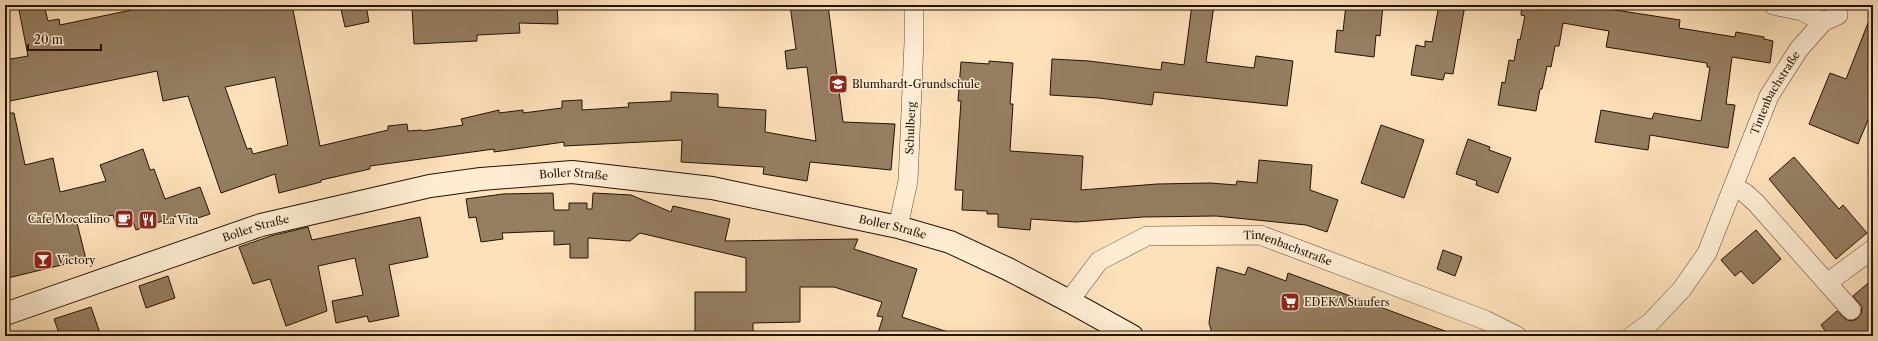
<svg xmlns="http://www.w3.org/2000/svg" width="1878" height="341" viewBox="0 0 1878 341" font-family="'Libre Caslon Text',serif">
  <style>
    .building { fill: #957e61; stroke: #251200; fill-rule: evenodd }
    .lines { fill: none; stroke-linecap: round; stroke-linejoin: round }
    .street-casing { stroke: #5b462f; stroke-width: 20 }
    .secondary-casing { stroke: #251200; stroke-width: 24 }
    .street { stroke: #feecd3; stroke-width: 19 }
    .secondary { stroke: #feecd3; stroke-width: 22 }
    .labels { text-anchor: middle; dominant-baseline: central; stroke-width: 3; stroke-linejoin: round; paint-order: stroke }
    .poi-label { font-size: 11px; fill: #251200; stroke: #feecd3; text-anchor: start }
    .street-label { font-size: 11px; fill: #251200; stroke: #feecd3 }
  </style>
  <rect width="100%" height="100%" fill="#fde1bb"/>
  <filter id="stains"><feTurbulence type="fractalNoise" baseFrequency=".005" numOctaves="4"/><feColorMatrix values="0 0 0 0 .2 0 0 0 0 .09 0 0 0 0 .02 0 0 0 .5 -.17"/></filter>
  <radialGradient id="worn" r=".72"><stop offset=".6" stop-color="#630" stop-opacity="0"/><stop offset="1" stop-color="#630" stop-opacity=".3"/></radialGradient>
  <g class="building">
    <path d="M18 5H44L48 21 59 19 60 25 155 5H206V9L228 5H292L320 146 388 130V126L407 124 408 131 422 130 423 131 463 125 461 119 499 110V113L523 110V113L562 108V101L582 100V110L629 107 628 103 671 101V92L718 94V107L766 110 765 132 816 141 807 67 787 69 785 51 796 49 790 5H828L843 122 895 124 891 170 810 162 807 181 763 174 764 167 681 162 682 140 564 146V142L494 152V149L370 166V169L321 180V182L279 193 275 174 221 193 188 96 163 101 157 71 5 102V60L28 56ZM275 77 288 145 253 154 251 148 247 149 225 87Z"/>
    <path d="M340 5H366L369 22 345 27Z"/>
    <path d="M458 5H557L558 24 519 23 520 33 477 35V41L414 44 412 7Z"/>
    <path d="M1192 5H1214L1206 62 1254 68 1256 56 1293 61 1287 106 1154 92 1152 105 1099 98 1050 95 1052 59 1089 61 1161 70 1162 62 1184 65Z"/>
    <path d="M1346 5H1383L1380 36 1376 35 1374 57 1335 52 1337 30 1343 31Z"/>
    <path d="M1439 5H1465L1453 74 1445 73 1443 80 1411 75 1416 45 1425 47V41L1432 42Z"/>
    <path d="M1522 5H1596V7L1680 20 1679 28 1735 37 1736 32 1764 37V39L1773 41 1770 63 1732 57 1726 104 1735 105 1728 148 1650 135 1648 150 1595 142 1601 110 1652 119 1654 113 1701 121 1710 67H1707V63L1606 47 1609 31 1563 23 1559 46H1555L1551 67 1547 66 1542 89H1540L1536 111 1498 105 1502 82 1505 83 1509 60 1514 61 1518 39 1520 40 1525 16 1521 15Z"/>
    <path d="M1872 13H1873V108L1858 144 1809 124 1830 73 1846 79Z"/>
    <path d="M989 61 1013 63 1010 104H1013L1010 151 1083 156 1081 190 1157 184 1210 183 1236 185 1237 181 1257 183 1259 160 1312 165 1310 190 1338 200 1327 232 1306 225 1216 216 1143 217 1076 222 1031 219 1030 230 998 227V214H987V211L962 210 963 190H955L961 101H958L961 62 989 64Z"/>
    <path d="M5 113H14L25 165 53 158 60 192 106 181 100 165 143 149 150 170 154 169 165 199 200 187 210 214 186 222 183 214 136 230 133 222 117 228 113 215 77 223 86 259 8 278 5 264Z"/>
    <path d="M1381 125 1424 140 1404 198 1361 183Z"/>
    <path d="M1468 139 1490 147 1489 150 1511 158 1498 193 1476 185 1477 181 1456 174Z"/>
    <path d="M1794 157 1839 209 1843 205 1867 233 1836 259 1769 179Z"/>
    <path d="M553 193 554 210H569V203H587V209H592L593 193 631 195 671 212 673 206 730 219 725 241 858 239 854 249 917 269 902 317 948 332 947 336H877L883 317 877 316 882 302 834 287H800V322L753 323V336H695V292H746V258L640 233 630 241 588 238V258H570V244L554 245V231L502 233 503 239 481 242 476 217 469 218 466 199 503 194Z"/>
    <path d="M420 217 428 257 389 265 399 316 369 322 367 316 336 323 332 301 363 295 355 258 318 266 327 311 286 326 270 279 253 284 239 247 271 236 308 227 312 240Z"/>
    <path d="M1756 230 1781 259 1753 284 1741 271 1735 276 1721 260Z"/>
    <path d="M1443 250 1462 257 1455 276 1437 269Z"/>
    <path d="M1217 267 1245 275 1248 267 1286 281 1288 273 1453 334V336H1213L1209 323Z"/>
    <path d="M168 276 175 298 146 308 139 286Z"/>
    <path d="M1873 279V336H1829L1821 325 1837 311 1847 320 1853 321 1858 318 1861 314 1862 307 1853 296Z"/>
    <path d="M91 307 101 336H60L54 319Z"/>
  </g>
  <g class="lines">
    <g class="street-casing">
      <g id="street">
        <path d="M1773 5 1802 11 1823 22"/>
        <path d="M1734 187 1745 193 1756 203 1851 310"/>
        <path id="s1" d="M898 227 908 181 914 42V5"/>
        <path d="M1827 283 1873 249"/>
        <path id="s2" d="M1069 301 1099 261 1147 236 1260 235 1485 320 1517 336"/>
        <path id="s3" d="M1632 336 1651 322 1682 289 1707 253 1769 96 1799 49 1823 22 1838 15"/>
      </g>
    </g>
    <g class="secondary-casing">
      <g id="secondary">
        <path id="s4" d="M5 314 261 225 430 186 481 179 572 172 712 188 898 227 950 242 1008 269 1069 301 1132 336"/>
      </g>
    </g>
    <use href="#street" class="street"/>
    <use href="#secondary" class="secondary"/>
  </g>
  <defs>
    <g id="school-square" transform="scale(1)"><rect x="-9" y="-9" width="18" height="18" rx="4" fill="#8f2418" stroke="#feecd3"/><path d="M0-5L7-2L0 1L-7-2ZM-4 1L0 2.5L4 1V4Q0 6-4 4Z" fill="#fff"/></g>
    <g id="cafe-square" transform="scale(1)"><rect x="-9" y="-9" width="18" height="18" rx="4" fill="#8f2418" stroke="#feecd3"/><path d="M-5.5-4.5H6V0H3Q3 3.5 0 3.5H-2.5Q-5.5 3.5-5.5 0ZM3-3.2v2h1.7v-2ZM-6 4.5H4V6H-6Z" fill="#fff"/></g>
    <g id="restaurant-square" transform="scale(1)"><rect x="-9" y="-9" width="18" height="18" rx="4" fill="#8f2418" stroke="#feecd3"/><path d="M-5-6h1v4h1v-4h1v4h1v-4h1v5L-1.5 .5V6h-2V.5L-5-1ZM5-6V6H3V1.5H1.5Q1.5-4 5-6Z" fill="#fff"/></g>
    <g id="bar-square" transform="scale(1)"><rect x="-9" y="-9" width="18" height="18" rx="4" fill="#8f2418" stroke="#feecd3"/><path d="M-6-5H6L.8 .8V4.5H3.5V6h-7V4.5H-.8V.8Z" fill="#fff"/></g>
    <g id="supermarket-square" transform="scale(1)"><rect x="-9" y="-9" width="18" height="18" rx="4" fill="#8f2418" stroke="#feecd3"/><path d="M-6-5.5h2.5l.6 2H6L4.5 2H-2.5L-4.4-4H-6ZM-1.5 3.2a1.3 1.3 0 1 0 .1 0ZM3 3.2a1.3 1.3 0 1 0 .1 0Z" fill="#fff"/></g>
  </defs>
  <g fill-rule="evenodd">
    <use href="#school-square" x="838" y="84"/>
    <use href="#cafe-square" x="124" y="219"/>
    <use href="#restaurant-square" x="148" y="220"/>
    <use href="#bar-square" x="43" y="260"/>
    <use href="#supermarket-square" x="1290" y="302"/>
  </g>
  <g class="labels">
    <g class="poi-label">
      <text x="852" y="84">Blumhardt-Grundschule</text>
      <text x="110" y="219" text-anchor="end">Café Moccalino</text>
      <text x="162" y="220">La Vita</text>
      <text x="57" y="260">Victory</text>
      <text x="1304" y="302">EDEKA Staufers</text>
    </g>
    <g class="street-label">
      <text stroke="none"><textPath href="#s3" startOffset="287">Tintenbachstraße</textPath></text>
      <text stroke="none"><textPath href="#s1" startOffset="100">Schulberg</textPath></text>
      <text stroke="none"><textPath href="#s4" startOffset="589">Boller Straße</textPath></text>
      <text stroke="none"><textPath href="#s4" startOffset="913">Boller Straße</textPath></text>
      <text stroke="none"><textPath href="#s4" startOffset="265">Boller Straße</textPath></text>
      <text stroke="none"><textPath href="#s2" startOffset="247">Tintenbachstraße</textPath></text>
    </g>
  </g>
  <rect width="1878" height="341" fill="none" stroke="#fde1bb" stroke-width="20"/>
  <rect x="6" y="6" width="1866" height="329" fill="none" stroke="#251200" stroke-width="2"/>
  <rect x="10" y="10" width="1858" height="321" fill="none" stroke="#251200"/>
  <path d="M28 44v6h73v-6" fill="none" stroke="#251200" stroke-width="2"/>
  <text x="34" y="44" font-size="12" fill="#251200" stroke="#feecd3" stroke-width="3" paint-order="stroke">20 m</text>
  <rect width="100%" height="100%" filter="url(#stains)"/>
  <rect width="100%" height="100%" fill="url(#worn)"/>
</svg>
